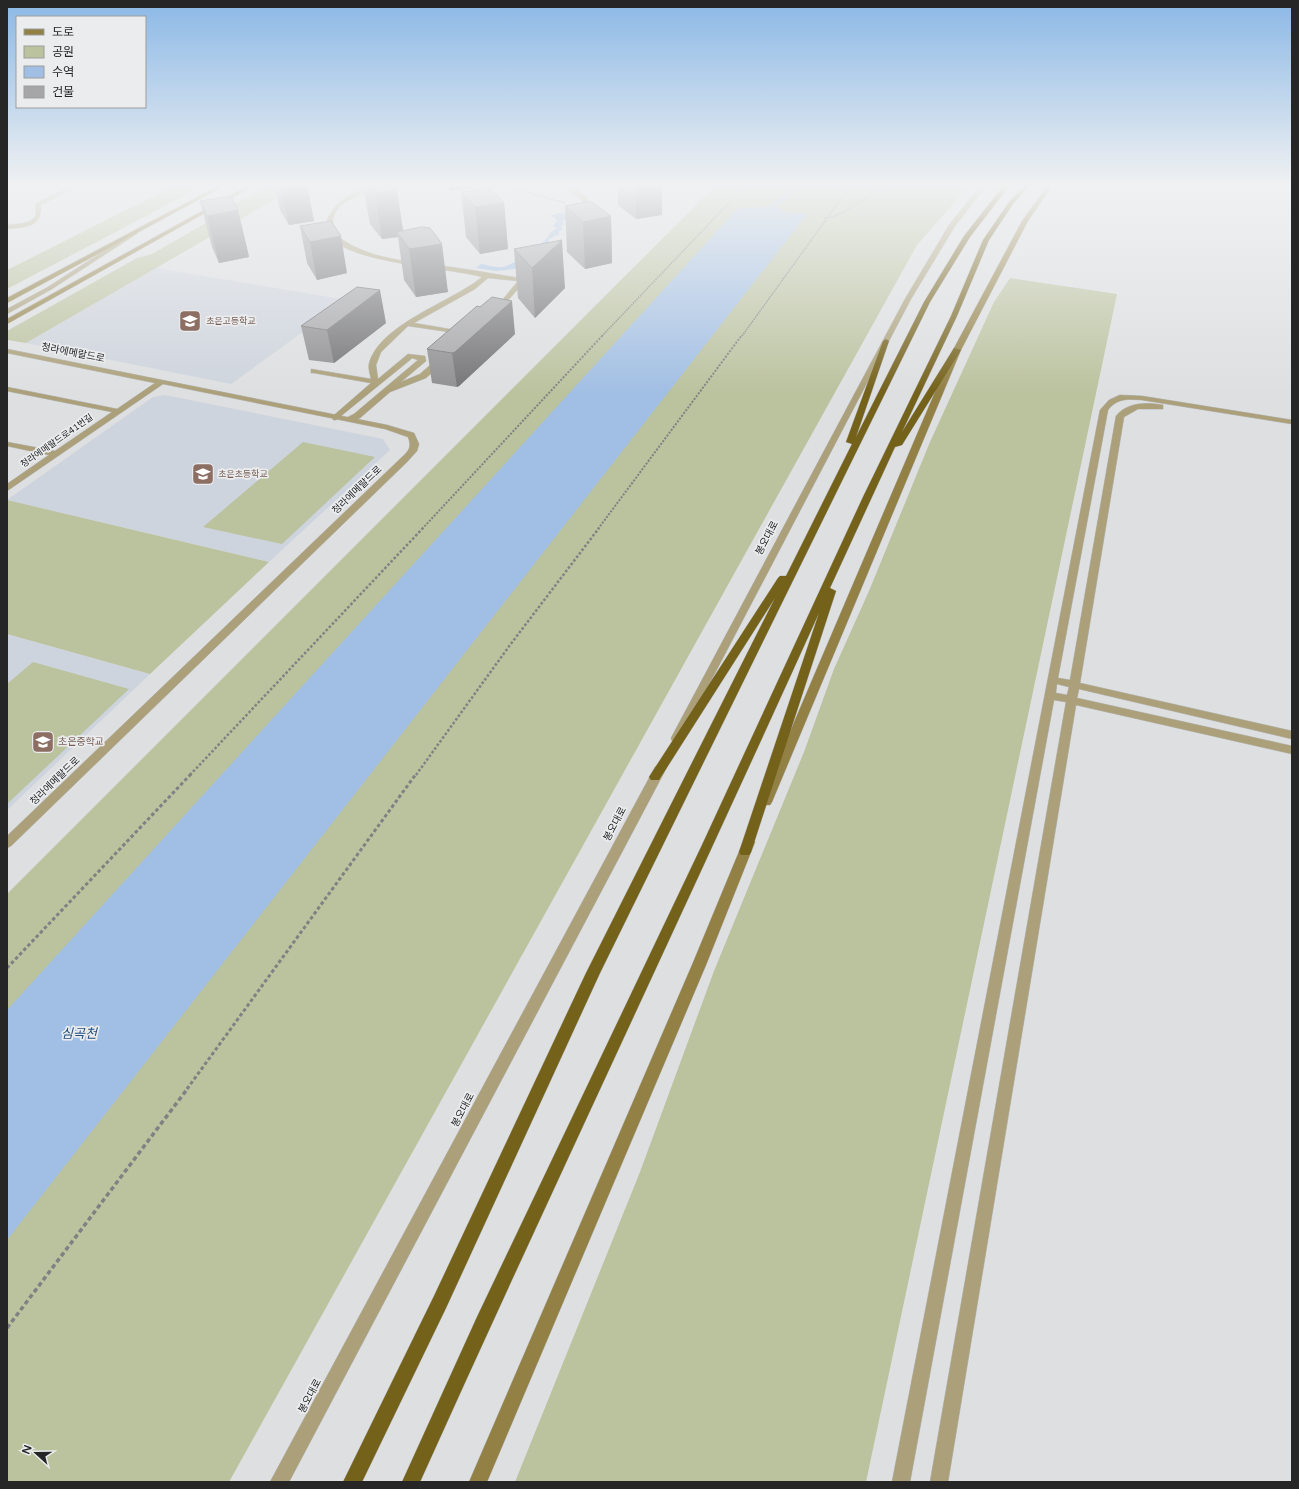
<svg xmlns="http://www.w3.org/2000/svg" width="1299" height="1489" viewBox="0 0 1299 1489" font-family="'Varela Round','Noto Sans KR',sans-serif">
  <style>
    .built { fill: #ced4dd }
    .green { fill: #bbc29e }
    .water { fill: #a1bfe4 }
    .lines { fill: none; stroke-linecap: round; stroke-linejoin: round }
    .service-casing { stroke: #b8babc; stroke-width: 1 }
    .minor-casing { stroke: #b8babc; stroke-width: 1 }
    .tertiary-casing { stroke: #b8babc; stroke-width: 1 }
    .secondary-casing { stroke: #b8babc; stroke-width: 1 }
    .trunk-casing { stroke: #b8babc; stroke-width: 1 }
    .path-far4 { stroke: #808182; stroke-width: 1.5; stroke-dasharray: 1.5 1; stroke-linecap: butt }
    .path-far3 { stroke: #808182; stroke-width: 2; stroke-dasharray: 2 1.5; stroke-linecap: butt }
    .path-far2 { stroke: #808182; stroke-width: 2.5; stroke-dasharray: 2.5 2; stroke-linecap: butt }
    .path-far1 { stroke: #808182; stroke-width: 3; stroke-dasharray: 3.5 2.5; stroke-linecap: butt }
    .path { stroke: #808182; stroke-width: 3.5; stroke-dasharray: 4.5 3; stroke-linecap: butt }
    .service { fill: #aba079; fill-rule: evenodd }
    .minor { fill: #aba079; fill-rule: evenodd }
    .tertiary { fill: #aba079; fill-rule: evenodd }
    .secondary { fill: #928044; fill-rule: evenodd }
    .trunk { fill: #74611a; fill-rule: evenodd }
    .wall { fill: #8f8f91 }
    .shaded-wall { fill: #747476 }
    .building { fill: #a6a6a9; stroke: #747476 }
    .labels { text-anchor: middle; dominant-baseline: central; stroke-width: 3.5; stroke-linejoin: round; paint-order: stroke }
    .far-education-label { font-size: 9px; fill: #785e54; stroke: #eaecee; text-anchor: start }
    .far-street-label { font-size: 9px; fill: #262627; stroke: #eaecee }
    .street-label { font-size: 10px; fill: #262627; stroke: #eaecee }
    .education-label { font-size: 10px; fill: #785e54; stroke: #eaecee; text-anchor: start }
    .near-water-label { font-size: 13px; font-style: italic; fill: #244e7d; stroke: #eaecee }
  </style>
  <rect width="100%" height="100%" fill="#dddfe1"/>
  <g class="built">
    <path d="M156 268 347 300 231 384 26 343Z"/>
    <path d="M165 395 383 439 390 450 269 562 7 500 153 397Z"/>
    <path d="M7 634 150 674 7 810Z"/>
  </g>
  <g class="green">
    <path d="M176 185H205L7 289V270Z"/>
    <path d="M270 185H300L26 343 8 340 7 331 137 258 152 254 204 224 220 212Z"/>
    <path d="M716 185H970L917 245 229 1482H7V894Z"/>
    <path d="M1010 278 1117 294 866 1482H515L640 1172 714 971 804 752 834 669 869 591 930 442 994 302Z"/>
    <path d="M303 442 375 457 282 544 203 527Z"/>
    <path d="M7 500 269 562 150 674 7 634Z"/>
    <path d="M33 662 129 689 7 804V684Z"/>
  </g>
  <g class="water">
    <path d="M788 185H792L793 193 787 200 776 206 785 212 808 213 7 1240V1010L738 208 768 207 786 194Z"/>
    <path d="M558 213 566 214 568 219 563 220V225L560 227 563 228 559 232V234L549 239 548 243 521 268 497 271 476 268 481 264C488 265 495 268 502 267 513 266 548 242 550 233L557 228 553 226 557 221 555 218 550 216Z"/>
  </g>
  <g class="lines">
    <g class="service-casing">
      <g id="service">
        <path d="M67 185 74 186 71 190 41 205C42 228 25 227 7 229V225C15 224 36 224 36 213 36 209 35 207 36 203L67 188Z"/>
        <path d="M377 185H384C369 196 338 196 333 219 332 223 335 230 335 234 367 261 412 261 451 267 475 270 497 275 521 278L526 274 529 276 499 311 494 310 518 281 488 278 475 289 414 323 461 331 464 333 463 334 408 326 381 352 376 365 378 379 408 354 425 356 426 361 401 382 420 374 438 358H444V362L426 378 390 392 360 418 354 421H348V417L354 414 418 360 412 358 410 360 336 420H333V416L371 383 314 373H311V369L371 379C370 374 368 368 369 364 379 324 452 302 482 277 452 268 344 263 330 235 328 231 328 224 327 220 336 199 356 191 377 185Z"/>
        <path d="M558 185C572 183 597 199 592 215L587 214C587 196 570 194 558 185Z"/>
        <path d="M133 232 138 233 52 289 7 314V309L48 287Z"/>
      </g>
    </g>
    <g class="minor-casing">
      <g id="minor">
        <path d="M7 349 387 425 414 433 419 444 417 451 407 462 11 846 7 848V836L401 458C409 451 412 447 408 437L385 429 163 384 7 491V484L49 455 7 446V442L55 451 112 412 7 391V387L117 409 155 383 7 353Z"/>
        <path d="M1120 395 1142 396 1292 420V424L1142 400C1128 399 1117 398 1108 410L1058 678 1070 680 1116 416C1127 402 1147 402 1163 405V409H1138L1124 417 1080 683 1292 731V739L1079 689 1077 698 1292 746V754L1076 705 948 1482H930L1066 702 1054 700 910 1482H892L1100 410 1109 400ZM1057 684 1069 687 1067 695 1056 693Z"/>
      </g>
    </g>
    <g class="tertiary-casing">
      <g id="tertiary">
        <path d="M981 185H987L955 226 911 299 681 738 676 742 672 741 671 738 905 299 949 225Z"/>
        <path d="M661 763 667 767 289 1482H270L655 767Z"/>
      </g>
    </g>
    <g class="secondary-casing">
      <g id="secondary">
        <path d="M220 185H226L7 303V298Z"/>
        <path d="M249 185H255L7 324V319Z"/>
        <path d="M1048 185H1053L1028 221 961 350 772 802 770 805H762L760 802 953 350 1022 221Z"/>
        <path d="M749 837 753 839 755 842 706 965 487 1482H469L692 965 743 842 745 839Z"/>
      </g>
    </g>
    <g class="trunk-casing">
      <g id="trunk">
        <path d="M1004 185H1010L970 237 930 302 600 973 446 1308 362 1482H343L434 1296 586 973 775 598 659 780H651L649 777 778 578 780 576H786L852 444 846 442 883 341 886 339 889 341 856 437 924 302 964 236Z"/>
        <path d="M1024 185H1030L1013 204 989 240 957 316 902 432 954 348 961 350 902 445 895 447 830 588 836 591 751 852 749 855H741L739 852 819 613C688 903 551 1191 420 1482H402L477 1317 702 845 863 497 951 316 983 240 1009 202Z"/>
      </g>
    </g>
    <g class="path-far4">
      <path d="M515 185 519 187 518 190 565 203"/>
      <path d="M824 218C844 218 865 194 887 188"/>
      <path d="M602 336 746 185"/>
      <path d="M742 336 851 185"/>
    </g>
    <g class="path-far3">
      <path d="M422 529 603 335"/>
      <path d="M598 529 742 335"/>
    </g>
    <g class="path-far2">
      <path d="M190 775 423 528"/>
      <path d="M416 775 510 645 599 528"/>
    </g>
    <g class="path-far1">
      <path d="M7 968 191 774"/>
      <path d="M187 1089 416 774"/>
    </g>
    <path class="path" d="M7 1328 188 1088"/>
    <use href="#service" class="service"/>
    <use href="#minor" class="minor"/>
    <use href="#tertiary" class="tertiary"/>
    <use href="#secondary" class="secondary"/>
    <use href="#trunk" class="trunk"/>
  </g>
  <g class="wall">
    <path d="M274 185H307L314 221 289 225 280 210Z"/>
    <path d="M363 185H393L403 231 448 292 416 297 404 280 398 237 382 239 370 224Z"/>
    <path d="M444 185H471V188L450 191Z"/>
    <path d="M618 185H662V215L636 219 618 205Z"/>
    <path d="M461 192 504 203 508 249 480 254 466 237Z"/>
    <path d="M200 201 238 210 249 257 219 263 212 247Z"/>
    <path d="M565 206 611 216 612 263 585 269 567 252Z"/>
    <path d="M300 226 347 273 317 280 307 263Z"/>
    <path d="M514 249 565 288 535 318 518 298Z"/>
    <path d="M386 323 334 363 309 360 301 326Z"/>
    <path d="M515 334 459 386 457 387 432 383 427 349Z"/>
  </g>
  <g class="shaded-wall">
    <path d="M280 185H307L314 221 289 225Z"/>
    <path d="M450 185H471V188L450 191Z"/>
    <path d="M636 185H662V215L636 219Z"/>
    <path d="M397 190 404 236 397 232 398 237 382 239 375 193Z"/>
    <path d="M504 203 508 249 480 254 475 207Z"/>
    <path d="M238 210 249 257 219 263 207 216Z"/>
    <path d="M611 216 612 263 585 269 583 222Z"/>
    <path d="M341 236 347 273 317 280 310 242Z"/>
    <path d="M562 240 565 288 535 318 532 268Z"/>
    <path d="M442 244 448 292 416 297 409 249Z"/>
    <path d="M380 290 386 323 334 363 327 330Z"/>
    <path d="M512 301 515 334 459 386 457 387 452 353Z"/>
  </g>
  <g class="building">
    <path d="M368 185H393L397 190 375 193Z"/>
    <path d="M490 188 504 203 475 207 461 192Z"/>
    <path d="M231 196 238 210 207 216 200 201Z"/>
    <path d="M590 201 611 216 583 222 565 206Z"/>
    <path d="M331 221 341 236 310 242 300 226Z"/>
    <path d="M421 227 430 228 442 244 409 249 397 232Z"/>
    <path d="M562 240 532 268 514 249Z"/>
    <path d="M357 287 380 290 327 330 301 326Z"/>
    <path d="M492 297 512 301 455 352 452 353 427 349 477 306 480 307Z"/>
  </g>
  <linearGradient id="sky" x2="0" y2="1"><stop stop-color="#8bb8e6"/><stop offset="0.47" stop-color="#f0f1f2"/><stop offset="1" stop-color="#f0f1f2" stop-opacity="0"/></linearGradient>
  <rect width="1299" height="393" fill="url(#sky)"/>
  <defs>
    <g id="school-square" transform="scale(1.15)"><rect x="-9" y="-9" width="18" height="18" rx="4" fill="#8d6e63" stroke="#eaecee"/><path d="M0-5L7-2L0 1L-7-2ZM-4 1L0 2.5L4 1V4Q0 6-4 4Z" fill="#fff"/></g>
  </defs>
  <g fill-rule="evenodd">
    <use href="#school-square" x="190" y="321"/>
    <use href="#school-square" x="203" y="474"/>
    <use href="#school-square" x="43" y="742"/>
  </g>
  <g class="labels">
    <g class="far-education-label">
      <text x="206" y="321">초은고등학교</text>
      <text x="218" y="474">초은초등학교</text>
    </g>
    <g class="far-street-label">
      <text transform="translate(57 441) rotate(-35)">청라에메랄드로41번길</text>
    </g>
    <g class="street-label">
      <text transform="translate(73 353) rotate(11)">청라에메랄드로</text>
      <text transform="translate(357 490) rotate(-44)">청라에메랄드로</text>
      <text transform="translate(767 538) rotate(-62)">봉오대로</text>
      <text transform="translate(55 781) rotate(-44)">청라에메랄드로</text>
      <text transform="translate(615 824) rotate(-62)">봉오대로</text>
      <text transform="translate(463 1110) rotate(-62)">봉오대로</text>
      <text transform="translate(310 1396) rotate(-62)">봉오대로</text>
    </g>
    <g class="education-label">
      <text x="58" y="742">초은중학교</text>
    </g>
    <g class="near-water-label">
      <text x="79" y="1034">심곡천</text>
    </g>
  </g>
  <rect width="1299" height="1489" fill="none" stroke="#262627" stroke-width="16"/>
  <rect x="16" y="16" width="130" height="92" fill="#eaecee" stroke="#9c9d9e"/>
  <rect x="24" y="29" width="20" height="6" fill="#928044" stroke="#9c9d9e"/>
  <text x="52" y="36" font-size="12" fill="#262627">도로</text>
  <rect x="24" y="46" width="20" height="12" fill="#bbc29e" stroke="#9c9d9e"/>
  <text x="52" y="56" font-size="12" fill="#262627">공원</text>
  <rect x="24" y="66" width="20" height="12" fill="#a1bfe4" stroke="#9c9d9e"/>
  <text x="52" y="76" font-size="12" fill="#262627">수역</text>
  <rect x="24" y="86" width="20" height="12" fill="#a6a6a9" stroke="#9c9d9e"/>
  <text x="52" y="96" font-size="12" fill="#262627">건물</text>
  <g transform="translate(36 1453) rotate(291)" stroke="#eaecee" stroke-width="3" paint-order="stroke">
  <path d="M0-3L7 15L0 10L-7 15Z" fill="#262627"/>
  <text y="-6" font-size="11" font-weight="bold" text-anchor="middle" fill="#262627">N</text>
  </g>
</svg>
